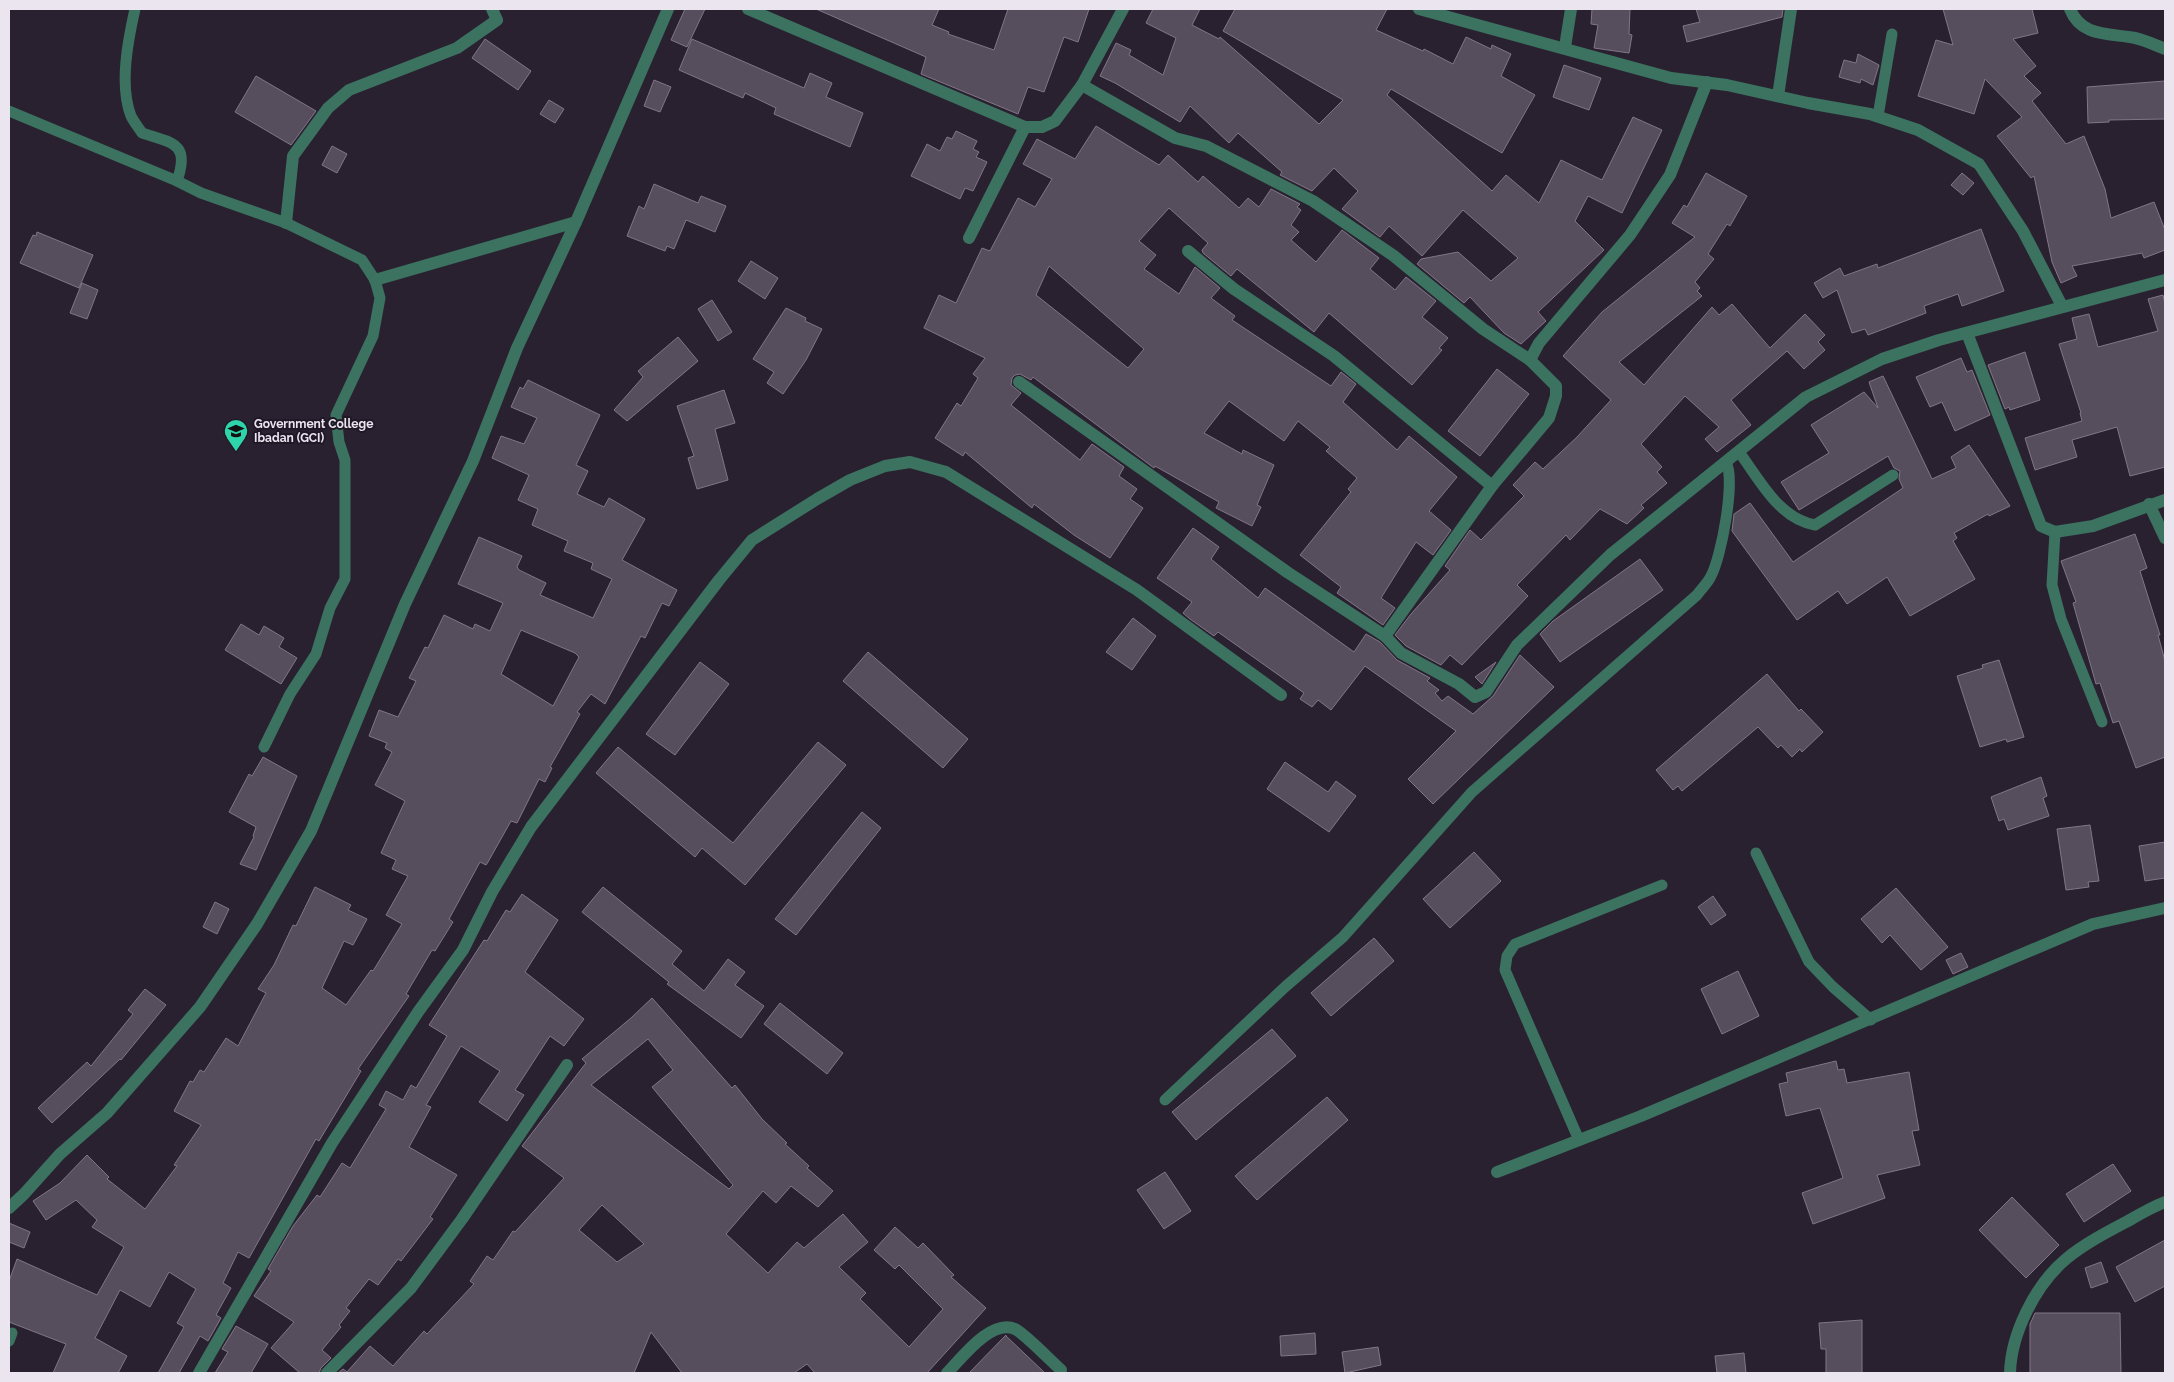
<svg xmlns="http://www.w3.org/2000/svg" width="2174" height="1382" viewBox="0 0 2174 1382" font-family="Raleway,sans-serif">
  <style>
    .building { fill: #564d5d; stroke: #807688; fill-rule: evenodd }
    .lines { fill: none; stroke-linecap: round; stroke-linejoin: round }
    .service { stroke: #3b7260; stroke-width: 11 }
    .minor { stroke: #3b7260; stroke-width: 12 }
    .labels { text-anchor: middle; dominant-baseline: central; stroke-width: 4; stroke-linejoin: round; paint-order: stroke }
    .poi-label { font-size: 12px; font-weight: bold; fill: #ebe5f0; stroke: #201826; text-anchor: start }
  </style>
  <rect width="100%" height="100%" fill="#2a2130"/>
  <g class="building">
    <path d="M685 9H705L687 47 671 40Z"/>
    <path d="M816 9H939L932 25 949 32 948 34 994 50 1008 9H1089L1078 42 1064 37 1044 92 1028 87 1018 114 921 74 926 57Z"/>
    <path d="M1153 9H1200L1192 25 1219 39 1220 37 1319 124 1343 100 1223 31 1235 9H1387L1376 30 1423 51 1424 49 1453 64 1466 37 1491 49 1492 45 1511 54 1501 76 1535 95 1502 153 1391 89 1387 95 1492 191 1506 175 1539 203 1561 160 1602 180 1633 117 1662 130 1622 213 1588 196 1575 221 1604 250 1538 312 1546 321 1521 344 1504 333 1470 297 1464 303 1417 264 1421 259 1458 252 1491 281 1518 258 1463 210 1422 256 1389 226 1380 237 1342 209 1358 191 1334 168 1312 191 1280 175 1282 172 1238 133 1229 143 1190 106 1180 122 1115 83 1100 76 1116 43 1131 50 1129 55 1163 75 1176 38 1146 23Z"/>
    <path d="M1592 9H1630L1629 34 1632 35 1629 53 1594 48 1598 25 1591 24Z"/>
    <path d="M1696 9H1783L1782 17 1687 42 1683 26 1700 22Z"/>
    <path d="M1943 9H2032L2038 33 2013 39 2036 66 2024 76 2041 93 2032 101 2066 144 2084 136 2105 189 2111 218 2154 202 2165 230V250L2144 258 2142 253 2072 266 2077 276 2061 283 2052 262 2034 176 2031 178 1997 136 2022 117 1985 79 1974 114 1918 96 1936 40 1953 45Z"/>
    <path d="M485 39 531 71 518 90 472 58Z"/>
    <path d="M692 39 804 88 810 73 832 83 826 97 863 113 850 147 774 114 776 108 745 93 743 98 679 70Z"/>
    <path d="M1858 54 1879 65 1873 85 1861 79 1860 83 1839 77 1844 60 1856 63Z"/>
    <path d="M1564 65 1601 78 1589 110 1553 97Z"/>
    <path d="M256 76 316 111 291 145 235 112Z"/>
    <path d="M654 80 671 87 660 112 644 106Z"/>
    <path d="M2165 81V119L2109 120V122L2088 123 2087 87Z"/>
    <path d="M549 100 564 109 555 123 540 114Z"/>
    <path d="M1096 126 1159 165 1168 155 1198 182 1203 176 1239 208 1248 198 1259 207 1271 189 1300 204 1297 207 1301 210 1291 225 1299 232 1291 240 1316 262 1342 230 1379 258 1370 269 1395 290 1406 277 1436 301 1422 317 1448 338 1439 348 1442 350 1412 385 1329 313 1314 332 1237 269 1231 276 1203 253 1202 250 1208 243 1169 208 1139 241 1156 255 1144 269 1179 294 1195 267 1220 288 1211 298 1235 316 1232 320 1331 386 1341 372 1356 384 1343 402 1397 450 1409 436 1457 477 1429 511 1451 530 1433 555 1416 542 1381 598 1395 608 1383 625 1337 593 1341 587 1300 555 1351 492 1348 489 1357 478 1326 451 1330 447 1298 421 1284 441 1229 401 1204 433 1242 454 1243 450 1274 465 1257 505 1261 507 1252 526 1216 508 1219 502 1155 466 1154 468 1033 377 1031 380 1020 374 1015 375 1012 378 1011 385 1021 393 1011 405 1080 460 1092 444 1124 467 1119 476 1137 489 1130 499 1143 508 1110 558 1074 535 1034 504 1032 508 965 452 963 456 935 438 957 403 961 406 978 378 973 374 985 358 924 328 939 295 956 303 982 248 990 251 1018 198 1035 207 1052 179 1023 164 1037 139 1075 159ZM1049 266 1144 349 1128 368 1036 295Z"/>
    <path d="M956 131 977 141 973 149 979 152 976 157 987 162 973 191 965 188 960 199 911 176 927 144 940 151 947 137 952 139Z"/>
    <path d="M332 146 347 154 337 173 322 165Z"/>
    <path d="M1706 173 1747 196 1730 226 1727 224 1708 254 1714 259 1695 282 1700 288 1697 291 1702 296 1619 362 1644 385 1712 307 1719 315 1732 304 1770 348 1805 314 1825 335 1818 342 1825 350 1804 369 1787 351 1731 400 1751 425 1717 452 1705 439 1719 427 1685 396 1641 444 1662 467 1657 472 1667 483 1641 505 1644 508 1627 524 1600 509 1570 540 1566 535 1517 585 1528 596 1462 665 1450 655 1441 665 1406 646 1395 635 1411 614 1450 570 1445 566 1470 530 1481 540 1524 496 1513 485 1535 462 1543 469 1577 437 1611 400 1563 356 1602 312 1695 237 1672 223 1684 205 1687 207Z"/>
    <path d="M1962 173 1974 183 1963 195 1951 185Z"/>
    <path d="M654 184 698 203 701 196 726 206 715 232 686 220 674 249 667 246 665 251 627 236 639 206 644 209Z"/>
    <path d="M1981 229 2004 291 1962 306 1958 294 1924 306 1926 313 1868 335 1865 329 1852 333 1837 290 1823 298 1814 283 1840 268 1844 276 1877 264 1878 268Z"/>
    <path d="M37 232 93 255 79 288 20 263 33 235 36 236Z"/>
    <path d="M751 261 778 278 765 299 738 281Z"/>
    <path d="M82 283 98 290 87 319 70 313Z"/>
    <path d="M2163 295 2165 304V467L2130 476 2117 427 2072 440 2077 457 2035 470 2025 438 2082 421 2080 413H2081L2059 344 2077 339 2072 318 2089 314 2098 347 2158 331 2148 299Z"/>
    <path d="M712 300 732 332 718 341 698 309Z"/>
    <path d="M786 308 806 318 805 321 822 329 806 360 783 394 767 383 774 372 753 359Z"/>
    <path d="M678 337 698 361 627 421 614 410 643 377 638 371Z"/>
    <path d="M2025 352 2040 400 2010 410 2009 407 2005 409 1988 365Z"/>
    <path d="M1961 358 1967 372 1972 370 1990 415 1955 431 1942 402 1930 407 1916 377Z"/>
    <path d="M1497 369 1529 394 1480 456 1448 431Z"/>
    <path d="M1883 376 1932 479 1956 468 1951 457 1969 445 2010 506 1989 516 1988 514 1954 533 1957 538 1953 541 1975 579 1910 616 1887 577 1847 604 1838 591 1797 620 1732 531 1734 514 1750 503 1793 562 1903 488 1899 479 1900 471 1894 468 1888 456 1799 510 1781 482 1829 453 1811 425 1864 392 1878 408 1869 382Z"/>
    <path d="M528 380 600 415 576 465 588 471 577 494 604 507 609 498 645 519 622 560 677 590 669 606 662 603 645 638 641 636 605 704 591 694 577 712 580 714 550 767 552 768 545 782 539 779 517 823 511 821 488 862 486 865 480 862 449 919 453 922 435 951 432 950 406 994 409 996 358 1069 361 1071 319 1141 316 1139 249 1258 238 1252 223 1283 231 1288 216 1315 221 1318 208 1341 200 1336 179 1373H158L184 1327 177 1323 196 1289 169 1272 150 1307 120 1290 95 1338 127 1356 118 1373H53L66 1344 9 1322V1281L17 1259 97 1295 124 1247 92 1227 97 1220 76 1200 46 1220 33 1201 60 1183 87 1155 109 1177 107 1179 145 1209 177 1166 174 1165 201 1125 174 1111 190 1081 193 1082 200 1070 204 1072 226 1038 238 1046 266 993 258 989 274 965 293 925 296 926 315 887 351 905 348 910 367 919 353 945 344 941 322 988 346 1005 371 970 373 971 402 924 386 915 408 876 392 869 396 860 381 853 405 801 375 785 392 752 385 748 387 743 369 736 379 710 398 717 416 681 409 678 425 647 428 648 444 615 473 629 475 624 490 631 503 603 458 584 479 537 522 556 517 567 519 570 546 583 540 595 593 618 612 579 591 569 593 563 564 551 568 541 532 525 538 509 518 500 529 475 492 458 501 436 524 444 537 418 511 407 520 387 523 389ZM521 630 575 653 579 657 553 706 501 674Z"/>
    <path d="M724 390 735 423 715 429 728 480 697 489 688 458 694 456 677 406Z"/>
    <path d="M1193 528 1219 547 1211 559 1258 598 1265 588 1354 652 1366 634 1380 642 1397 660 1430 678 1427 681 1439 690 1435 693 1442 701 1448 696 1473 714 1493 696 1520 655 1554 687 1433 804 1408 779 1456 731 1365 666 1331 710 1318 700 1312 707 1300 699 1304 693 1218 632 1214 636 1190 619 1183 613 1192 602 1157 578Z"/>
    <path d="M2135 534 2147 568 2140 571 2160 635H2158L2165 661V757L2136 768 2119 721 2113 723 2100 683 2096 684 2073 603 2076 602 2061 561Z"/>
    <path d="M1640 559 1663 590 1560 662 1540 634 1553 621Z"/>
    <path d="M1133 618 1156 636 1132 670 1106 652Z"/>
    <path d="M241 624 259 635 264 626 284 638 279 647 297 658 281 684 225 650Z"/>
    <path d="M868 652 968 739 943 768 843 681Z"/>
    <path d="M1999 660 2024 737 2007 742 2006 739 1980 747 1957 676 1983 668 1982 665Z"/>
    <path d="M700 662 729 684 675 755 646 734Z"/>
    <path d="M1496 662 1482 684 1475 677Z"/>
    <path d="M1767 674 1799 711 1801 709 1823 732 1802 752 1800 749 1792 757 1781 745 1778 748 1758 727 1682 791 1678 786 1673 790 1656 770Z"/>
    <path d="M818 742 846 765 745 885 702 848 695 857 596 773 618 747 733 843Z"/>
    <path d="M263 757 297 776 256 870 240 864 254 837 253 836 256 827 229 812 249 774 252 776Z"/>
    <path d="M1285 762 1328 792 1336 781 1356 796 1329 832 1267 789Z"/>
    <path d="M2041 777 2047 796 2043 798 2049 816 2008 830 2004 819 1999 821 1991 797Z"/>
    <path d="M862 812 881 828 796 935 775 919Z"/>
    <path d="M2090 825 2099 881 2088 882 2089 887 2066 890 2057 829Z"/>
    <path d="M2165 842V878L2145 881 2139 846Z"/>
    <path d="M1474 852 1501 881 1450 928 1423 899Z"/>
    <path d="M603 887 682 951 672 964 704 991 728 959 745 972 735 985 764 1006 741 1038 667 984 669 982 582 912Z"/>
    <path d="M1896 888 1948 947 1921 970 1890 935 1882 943 1861 919Z"/>
    <path d="M522 894 558 920 525 972 584 1019 564 1046 550 1036 515 1090 524 1095 507 1121 479 1102 500 1071 461 1046 426 1105 431 1107 409 1147 457 1175 430 1217 433 1219 401 1261 398 1259 378 1285 369 1279 346 1308 350 1311 339 1325 341 1327 322 1350 331 1358 321 1368 319 1373H300L271 1348 294 1322 254 1296 271 1271 268 1269 293 1226 317 1195 320 1197 342 1163 350 1168 386 1109 379 1105 386 1091 403 1100 411 1085 416 1088 447 1036 429 1025 484 940 487 941 506 910 510 912Z"/>
    <path d="M1713 896 1726 915 1711 925 1698 907Z"/>
    <path d="M215 902 229 909 217 934 203 927Z"/>
    <path d="M1374 938 1394 961 1331 1016 1311 993Z"/>
    <path d="M1961 953 1968 967 1953 974 1946 960Z"/>
    <path d="M1738 971 1759 1016 1722 1034 1701 989Z"/>
    <path d="M145 989 166 1005 121 1060 120 1059 52 1123 38 1108 87 1062 91 1066 133 1014 128 1010Z"/>
    <path d="M652 998 732 1088 735 1085 762 1119 787 1143 785 1144 809 1166 807 1168 833 1191 818 1207 791 1186 776 1203 763 1191 726 1234 768 1273 797 1242 804 1248 843 1214 868 1242 839 1267 866 1293 860 1299 909 1347 943 1309 899 1265 895 1269 874 1250 895 1227 918 1248 923 1243 954 1275 951 1277 986 1308 927 1373H815L807 1364 794 1373H682L651 1332 634 1373H338L343 1369 347 1372 370 1346 393 1366 424 1331 427 1334 474 1284 470 1281 487 1256 493 1260 513 1231 515 1232 564 1178 522 1146 586 1063 582 1059 631 1018ZM648 1039 673 1070 652 1087 733 1185 729 1189 591 1085ZM602 1205 644 1244 617 1262 579 1230Z"/>
    <path d="M780 1003 843 1053 827 1074 764 1024Z"/>
    <path d="M1272 1029 1296 1056 1196 1140 1172 1112Z"/>
    <path d="M1836 1061 1838 1070 1844 1069 1847 1083 1909 1072 1919 1130 1912 1131 1920 1165 1877 1175 1885 1198 1813 1224 1802 1193 1843 1178 1820 1108 1786 1116 1779 1084 1788 1082 1786 1073Z"/>
    <path d="M1327 1097 1348 1120 1257 1200 1235 1176Z"/>
    <path d="M2113 1164 2131 1191 2084 1222 2066 1194Z"/>
    <path d="M1165 1172 1191 1211 1164 1229 1137 1190Z"/>
    <path d="M2012 1197 2059 1245 2026 1278 1979 1230Z"/>
    <path d="M9 1223 30 1232 24 1248 9 1242Z"/>
    <path d="M2165 1240V1286L2135 1302 2116 1267Z"/>
    <path d="M2101 1262 2108 1282 2091 1288 2085 1268Z"/>
    <path d="M2035 1313H2120L2121 1373H2030V1324Z"/>
    <path d="M1862 1320V1373H1826V1349H1821L1819 1323Z"/>
    <path d="M236 1326 268 1344 251 1373H215L228 1352 222 1349Z"/>
    <path d="M1315 1333 1316 1354 1281 1356 1280 1336Z"/>
    <path d="M1006 1335V1336L1045 1373H969Z"/>
    <path d="M1378 1347 1381 1365 1345 1373 1342 1352Z"/>
    <path d="M1744 1353 1746 1373H1717L1715 1356Z"/>
  </g>
  <g class="lines">
    <g class="service">
      <path d="M135 9C128 40 119 85 131 116 134 122 138 127 142 133 174 143 190 144 177 181L201 193 286 223 362 260 375 280 380 298 373 336 336 415 339 442 345 460V579L330 608 316 654 290 694 264 747"/>
      <path d="M9 111 177 181"/>
      <path d="M1878 116 1892 34"/>
      <path d="M1739 452C1760 480 1778 518 1815 525L1893 475"/>
      <path d="M2055 532 2052 585 2061 619 2102 722"/>
      <path d="M1756 853 1809 962 1833 987 1871 1020"/>
      <path d="M1165 1100 1285 987 1343 937 1472 792 1697 595C1701 589 1708 583 1711 576 1721 558 1736 480 1726 462"/>
      <path d="M1579 1140 1505 970 1507 956 1515 944 1662 885"/>
      <path d="M9 1341 12 1333"/>
    </g>
    <g class="minor">
      <path d="M748 9 1025 127H1042L1055 121 1082 85 1123 9"/>
      <path d="M1419 9 1671 78 1727 85 1808 103 1870 114 1918 130 1979 164 2023 231 2062 306"/>
      <path d="M2070 9C2081 37 2109 33 2135 38 2145 40 2155 45 2165 49"/>
      <path d="M1565 47 1571 9"/>
      <path d="M1082 85 1175 138 1206 146 1313 201 1394 256 1483 329 1530 360 1556 386V396L1549 418 1492 486 1385 636"/>
      <path d="M1778 96 1791 9"/>
      <path d="M286 223 293 156 328 108 349 90 457 48 497 20 492 9"/>
      <path d="M969 238 1025 127"/>
      <path d="M1188 251 1234 289 1334 356 1492 486"/>
      <path d="M375 280 576 222"/>
      <path d="M1967 333 2041 526 2055 532 2093 526 2165 500"/>
      <path d="M1530 360 1539 343 1630 235 1670 175 1707 82"/>
      <path d="M1019 382 1287 572 1385 636 1401 653 1459 684 1475 697 1486 692 1517 645 1610 555 1806 397 1882 359 1939 340 2165 280"/>
      <path d="M2149 504 2165 538"/>
      <path d="M1497 1172 1641 1116 2093 924 2165 908"/>
      <path d="M9 1208 24 1194 60 1154 107 1113 200 1007 257 924 311 831 405 604 473 461 517 348 576 222 668 9"/>
      <path d="M199 1373 332 1143 418 1012 463 950 492 892 531 827 719 580 752 540 817 499 850 480 885 466 910 462 946 472 1137 590 1281 695"/>
      <path d="M327 1373 411 1288 462 1219 567 1065"/>
      <path d="M947 1373C961 1359 991 1318 1015 1329 1024 1333 1052 1362 1061 1370"/>
      <path d="M2010 1373C2011 1334 2035 1285 2066 1259 2084 1244 2107 1232 2128 1221 2140 1214 2152 1207 2165 1202"/>
    </g>
  </g>
  <defs>
    <g id="school-pin" transform="scale(1.25)"><path d="M0 17L-7.5 6A9.5 9.5 0 1 1 7.5 6Z" fill="#2ed4aa" stroke="#201826"/><path d="M0-5L7-2L0 1L-7-2ZM-4 1L0 2.5L4 1V4Q0 6-4 4Z" fill="#111"/></g>
  </defs>
  <g fill-rule="evenodd">
    <use href="#school-pin" x="236" y="431"/>
  </g>
  <g class="labels">
    <g class="poi-label">
      <text x="254" y="424">Government College<tspan x="254" dy="14">Ibadan (GCI)</tspan></text>
    </g>
  </g>
  <rect width="2174" height="1382" fill="none" stroke="#ebe5f0" stroke-width="20"/>
</svg>
